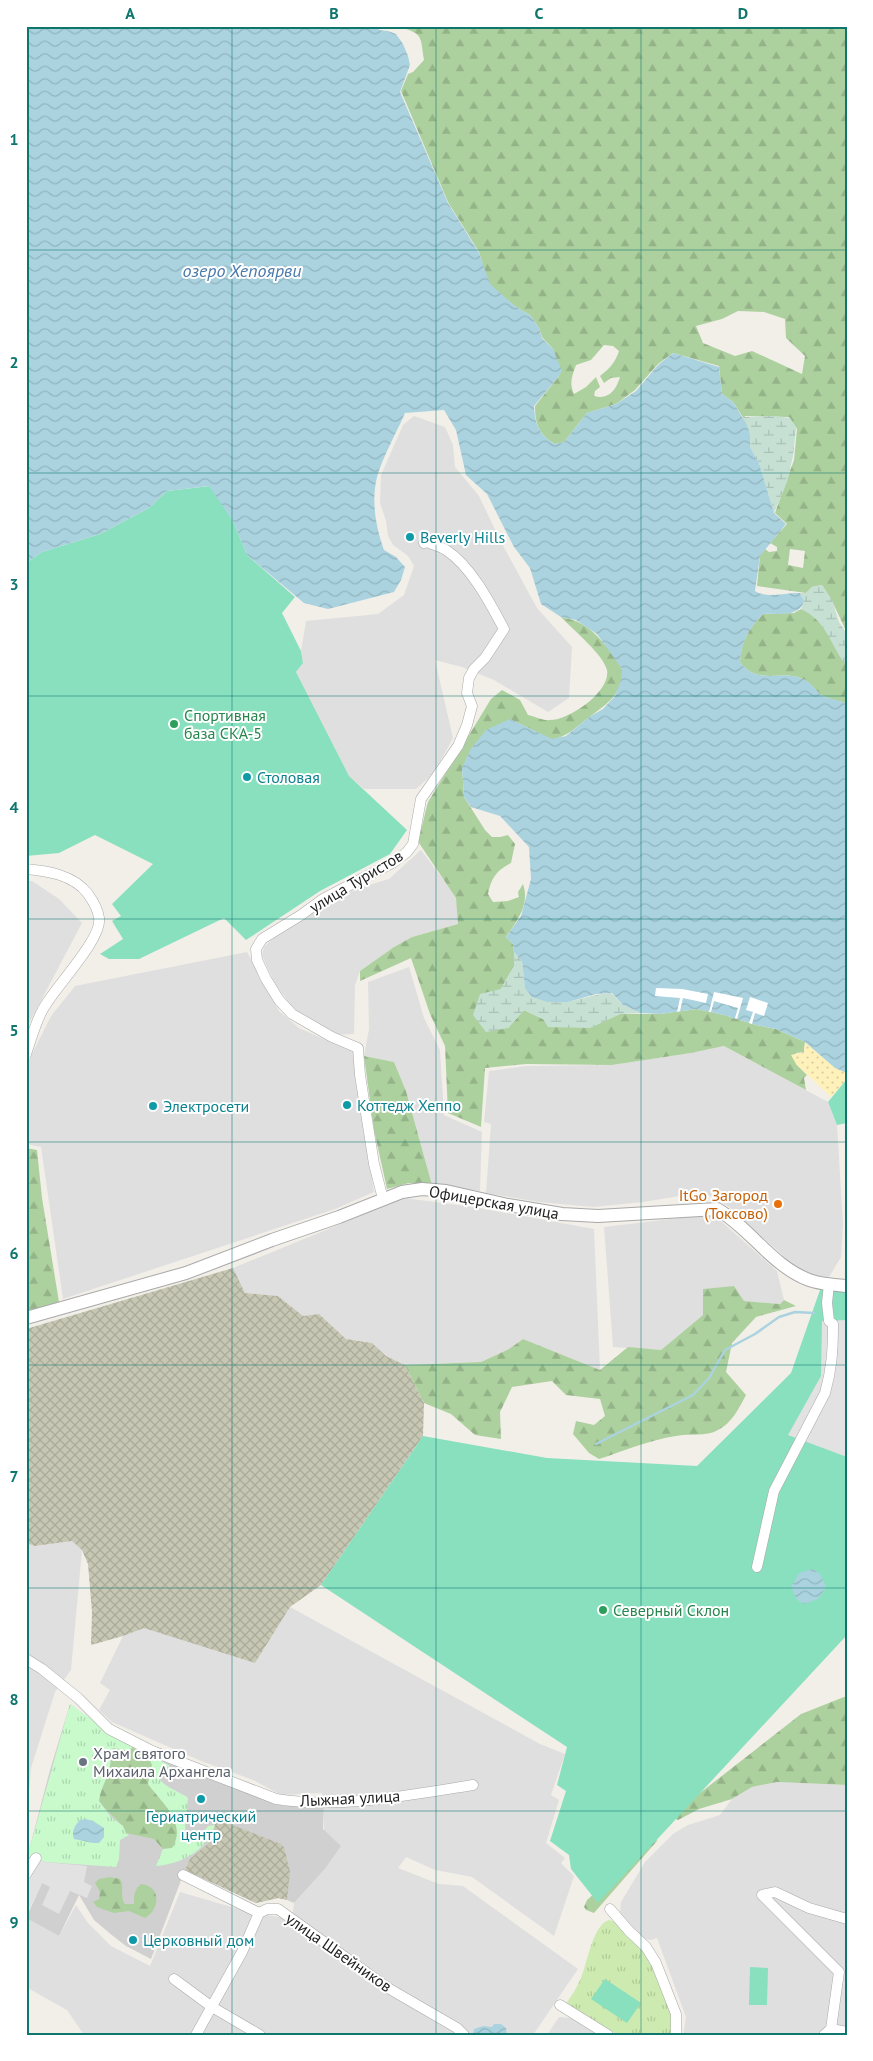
<svg xmlns="http://www.w3.org/2000/svg" width="873" height="2061" viewBox="0 0 873 2061" font-family="'PT Sans',sans-serif">
  <style>
    .residential { fill: #e0dfdf }
    .religious { fill: #d0d0d0 }
    .construction { fill: url(#construction-cross-hatch) }
    .grass { fill: url(#grass-tufts) }
    .forest { fill: url(#forest-firs); fill-rule: evenodd }
    .wetland { fill: url(#wetland-marsh) }
    .sand { fill: url(#sand-dots) }
    .park { fill: url(#park-tufts) }
    .pitch { fill: #88e0be }
    .parking { fill: #e2e2e2 }
    .water { fill: url(#water-waves) }
    .pier { fill: #fff }
    .lines { fill: none; stroke-linecap: round; stroke-linejoin: round }
    .stream { stroke: #aad3df; stroke-width: 2.5 }
    .minor-casing { stroke: #a9a9a9; stroke-width: 11 }
    .tertiary-casing { stroke: #a9a9a9; stroke-width: 14 }
    .minor { stroke: #fff; stroke-width: 10 }
    .tertiary { stroke: #fff; stroke-width: 12 }
    .grid { fill: none; stroke: #0f766e; stroke-width: 1; stroke-opacity: 0.55 }
    .culture-dot { fill: #0f9aa8; stroke: #fff; stroke-width: 2 }
    .leisure-dot { fill: #2e9e5b; stroke: #fff; stroke-width: 2 }
    .food-dot { fill: #e8710a; stroke: #fff; stroke-width: 2 }
    .worship-dot { fill: #6b7280; stroke: #fff; stroke-width: 2 }
    .labels { text-anchor: middle; dominant-baseline: central; stroke-width: 4; stroke-linejoin: round; paint-order: stroke }
    .culture-label { font-size: 16px; fill: #0d838f; stroke: #fff; text-anchor: start }
    .leisure-label { font-size: 16px; fill: #27864d; stroke: #fff; text-anchor: start }
    .street-label { font-size: 16px; fill: #222; stroke: #fff }
    .food-label { font-size: 16px; fill: #c56008; stroke: #fff; text-anchor: end }
    .worship-label { font-size: 16px; fill: #5b616d; stroke: #fff; text-anchor: start }
    .water-label { font-size: 18px; font-style: italic; fill: #4a7aab; stroke: #fff }
    .neatline { fill: none; stroke: #0f766e; stroke-width: 2 }
    .grid-label { font-size: 16px; text-anchor: middle; font-weight: bold; fill: #0f766e }
  </style>
  <defs>
    <pattern id="construction-cross-hatch" width="8" height="8" patternUnits="userSpaceOnUse" patternTransform="scale(1.25)"><rect width="8" height="8" fill="#c7c7b4"/><path d="M0 0l8 8M0 8l8-8" fill="none" stroke="#abab9a"/></pattern>
    <pattern id="grass-tufts" width="24" height="20" patternUnits="userSpaceOnUse" patternTransform="scale(1.25)"><rect width="24" height="20" fill="#cdebb0"/><path d="M3 7l-1-3M5 7V3M7 7l1-3M15 17l-1-3M17 17v-4M19 17l1-3" fill="none" stroke="#b0c997"/></pattern>
    <pattern id="forest-firs" width="22" height="20" patternUnits="userSpaceOnUse" patternTransform="scale(1.25)"><rect width="22" height="20" fill="#add19e"/><path d="M5 1l3.5 6h-7zM16 11l3.5 6h-7z" fill="#95b388"/></pattern>
    <pattern id="wetland-marsh" width="20" height="14" patternUnits="userSpaceOnUse" patternTransform="scale(1.25)"><rect width="20" height="14" fill="#c6e0d4"/><path d="M1 5h8M5 5V1M11 12h8M15 12V8" fill="none" stroke="#aac0b6"/></pattern>
    <pattern id="sand-dots" width="8" height="8" patternUnits="userSpaceOnUse" patternTransform="scale(1.25)"><rect width="8" height="8" fill="#fff1ba"/><path d="M2 2h.1M6 6h.1" fill="none" stroke="#dacea0" stroke-width="1.8" stroke-linecap="round"/></pattern>
    <pattern id="park-tufts" width="24" height="20" patternUnits="userSpaceOnUse" patternTransform="scale(1.25)"><rect width="24" height="20" fill="#c8facc"/><path d="M3 7l-1-3M5 7V3M7 7l1-3M15 17l-1-3M17 17v-4M19 17l1-3" fill="none" stroke="#acd6af"/></pattern>
    <pattern id="water-waves" width="16" height="10" patternUnits="userSpaceOnUse" patternTransform="scale(1.25)"><rect width="16" height="10" fill="#aad3df"/><path d="M0 5q4-4 8 0t8 0" fill="none" stroke="#92b5bf"/></pattern>
  </defs>
  <rect width="100%" height="100%" fill="#f2efe9"/>
  <g class="residential">
    <path d="M414 416 445 427 453 445 455 467 479 496 501 542 537 608 572 647 569 698 548 712 494 680 462 667 435 660 453 738 434 773 416 789H364L349 776 296 672 303 663 301 651 306 621 378 614 404 595 414 566 408 556 393 545 388 536 386 521 380 503 381 475 403 425Z"/>
    <path d="M421 850 457 898 458 924 412 937 394 947 360 971 355 985 354 1034 333 1035 303 1017 290 1004 276 985 266 965 262 955 264 947 281 931 308 917 325 904 356 889 389 879Z"/>
    <path d="M26 881H32L59 899 82 923 26 1029Z"/>
    <path d="M247 952 279 1011 299 1028 353 1052 374 1192 335 1209 63 1299 41 1147 26 1144V1066L51 1016 75 986Z"/>
    <path d="M409 967 424 1018 440 1050 444 1115 482 1132 480 1191 432 1185 406 1091 394 1062 364 1056 369 1029 368 982Z"/>
    <path d="M724 1046 828 1102 837 1125 843 1225 841 1257 829 1277 811 1275 788 1260 729 1207 712 1196 692 1194 643 1202 593 1207 539 1202 486 1193 491 1124 484 1122 489 1071 526 1066 612 1065 691 1053Z"/>
    <path d="M404 1198 473 1207 594 1229 600 1370 523 1339 509 1349 481 1362 405 1365 386 1356 372 1343 346 1339 319 1314 303 1316 278 1296 245 1293 233 1268Z"/>
    <path d="M713 1214 777 1271 784 1300 780 1304 744 1301 703 1289V1315L661 1350 613 1347 604 1227Z"/>
    <path d="M72 1541 82 1550 71 1670 55 1692 31 1768 26 1830V1543L36 1546Z"/>
    <path d="M290 1607 540 1744 565 1754 551 1795 559 1800 546 1843 565 1858 561 1863 574 1876 554 1936 472 1877 435 1870 406 1857 398 1868 439 1884 463 1886 578 1969 533 2035H84L67 2010 26 1987V1918L59 1936 76 1905 88 1923 111 1946 150 1966 180 1892 249 1912 279 1917 293 1912 294 1903 324 1870V1805L322 1793 281 1795 253 1780 201 1761 112 1722 99 1710 110 1690 100 1683 123 1636 144 1627 255 1663Z"/>
    <path d="M777 1782 847 1785V2035H683L686 2017 657 1938 651 1940 643 1939 620 1912 621 1902 645 1862 673 1834 688 1825 720 1815 732 1799 752 1787Z"/>
    <path d="M559 2017 572 2018 599 2035H547Z"/>
  </g>
  <path class="religious" d="M70 1704 106 1731 269 1802 285 1806 324 1805 323 1829 341 1846 324 1870 294 1903 287 1900 278 1898 256 1903 185 1870 151 1959 126 1946 113 1936 94 1920 79 1895 59 1936 26 1918 42 1883 45 1863 28 1854 50 1770Z"/>
  <g class="construction">
    <path d="M233 1268 245 1293 278 1296 303 1316 319 1314 346 1339 372 1343 386 1356 405 1365 424 1403 423 1436 321 1585 290 1607 255 1663 144 1628 123 1636 91 1645 92 1612 88 1564 82 1550 72 1541 35 1546 26 1543V1329Z"/>
    <path d="M217 1819 281 1844 284 1847 290 1872 287 1900 278 1898 256 1903 185 1870 190 1859 209 1843Z"/>
  </g>
  <path class="grass" d="M609 1920 616 1922 646 1949 672 2016 671 2035H618L568 2005 567 2002C573 1994 577 1987 581 1978 587 1964 593 1924 609 1920Z"/>
  <g class="forest">
    <path d="M398 26H847V633L832 601 822 585 812 587 806 593 757 586 760 556 765 549 769 552 777 551V547L770 543 787 524 775 513 794 460 797 429 789 417 745 416 744 419 733 402 722 394 719 366 673 353 658 364 635 390 616 404 587 413 564 442 555 444C539 435 535 424 535 406L559 376 553 349 542 337 539 328 530 315 516 307 489 285 479 252 448 202 401 91 408 74 413 72 424 60C420 35 424 35 398 26ZM738 311 764 312 785 319 786 338 805 356 802 374 752 351 735 356 703 343 696 326 722 319ZM604 345 613 346 619 351C615 363 610 368 600 376L604 383 611 378 620 377C616 390 609 400 594 396L595 391 600 387 596 377 586 387 574 394C569 383 572 376 576 365L591 360ZM790 549 805 551 803 568 788 565Z"/>
    <path d="M801 609 813 613 838 647 846 665V703C839 701 830 699 823 696 816 692 812 684 805 680 783 668 758 687 740 662 741 642 748 629 763 614L794 613Z"/>
    <path d="M561 617C582 621 592 629 605 645 611 652 621 662 622 671 624 694 604 706 588 718 575 728 569 735 553 740L510 719 462 768 464 797 485 830 492 837H500L508 835 515 844 511 863C497 870 491 878 488 894L493 902 508 901 519 897 518 892 523 884C530 904 518 920 506 937L513 944 514 952V966L501 989 508 1028 524 1010 543 1019 589 1028 620 1014H660L697 1009 724 1015 756 1025 776 1029 805 1042 804 1052 796 1053V1064L807 1075 804 1078 806 1090 724 1046 691 1053 612 1065 526 1064 485 1068 481 1127 448 1113 445 1046 430 1014 411 958 360 981V971L394 947 412 937 458 924 456 898 417 840C423 827 424 815 428 802L491 699 502 690 520 700 528 715C534 716 543 721 550 720 570 720 611 691 607 670 603 654 573 630 561 617Z"/>
    <path d="M364 1056 394 1062 406 1091 432 1185 409 1183 387 1189 374 1130Z"/>
    <path d="M26 1148 37 1150 42 1198 59 1302 26 1312Z"/>
    <path d="M734 1286 744 1301 780 1304 784 1300 796 1306 756 1317 732 1343 726 1372 746 1395C739 1408 732 1423 718 1430 706 1437 689 1433 676 1436 649 1440 624 1451 599 1459L589 1453 573 1434 576 1421 594 1425 605 1416 600 1399 566 1395 552 1381 512 1387 500 1412 501 1439 475 1435 451 1414 424 1403 405 1365 481 1362 509 1349 523 1339 600 1370 628 1347 661 1350 703 1315V1289Z"/>
    <path d="M844 1697H847V1785L777 1782 752 1787 732 1799 699 1809 678 1820 674 1818 677 1811 801 1714Z"/>
    <path d="M132 1747 150 1758 152 1765 148 1784C162 1803 187 1822 173 1848L163 1849 154 1839 126 1833C121 1820 107 1813 99 1801L100 1793 109 1771 113 1748 130 1751Z"/>
    <path d="M656 1838 657 1841 594 1913 586 1910 584 1907 587 1900Z"/>
    <path d="M110 1877 120 1879C125 1887 119 1896 125 1904H134C134 1896 134 1889 141 1884 162 1886 160 1910 145 1918L129 1911 114 1913 97 1907 93 1902 99 1899 100 1892 95 1883 99 1879Z"/>
  </g>
  <g class="wetland">
    <path d="M774 416 790 418 796 428 793 456 787 482 774 513 759 463 750 447V435L743 419 744 417Z"/>
    <path d="M822 585 832 600 839 622 847 634 846 665C830 645 827 621 801 609L804 601 800 593H806L812 587Z"/>
    <path d="M514 952 522 961 525 988 568 1002 596 995 611 993 623 1005 641 1013 620 1014 590 1028 548 1027 543 1019 524 1010 508 1028 486 1032 473 1015 480 994 501 989 514 966Z"/>
  </g>
  <path class="sand" d="M805 1042 835 1068 847 1073V1079L831 1097 796 1064 791 1055 804 1052Z"/>
  <path class="park" d="M70 1704C103 1729 135 1745 170 1766 139 1779 181 1791 188 1798L185 1825 186 1831C196 1836 202 1835 208 1826L215 1825C207 1850 182 1864 156 1866L163 1849 172 1848C188 1823 161 1802 148 1784L152 1765 149 1758 132 1747 130 1751 113 1748C110 1757 111 1765 108 1773 105 1783 100 1791 99 1801L111 1817 123 1826 126 1833 129 1835 120 1840 119 1859 116 1867 45 1862 28 1854Z"/>
  <g class="pitch">
    <path d="M210 486 233 521 247 555 295 597 282 613 301 651 303 663 296 672 349 776 407 830 390 854 320 891 246 940 224 918 139 959H109L100 954 123 939 112 921 121 916 112 904 153 864 95 835 59 853 26 856V563L42 552 100 534 149 508 167 491Z"/>
    <path d="M847 1079V1123L837 1125 828 1102Z"/>
    <path d="M820 1290 847 1292V1635L598 1903 571 1869 569 1855 550 1841 566 1791 557 1785 567 1747 321 1585 423 1436 547 1458 697 1466 791 1373Z"/>
    <path d="M750 1967 768 1968 767 2005H749Z"/>
    <path d="M605 1979 641 2003 627 2023 591 1999Z"/>
  </g>
  <g class="parking">
    <path d="M847 1320V1457L788 1435 821 1376 822 1321Z"/>
    <path d="M26 1854 45 1862 87 1866 84 1882 92 1886 87 1898 70 1891 59 1914 42 1905 50 1887 42 1883 28 1912 26 1911Z"/>
  </g>
  <g class="water">
    <path d="M26 26H378L379 30 388 31 396 34 403 44 408 56 410 65 400 92 448 203 479 253 490 284 516 307 530 315 539 328 542 338 553 349 562 371 559 376 534 406C535 424 539 435 555 444L564 442 587 413 616 404 636 391 658 365 673 353 719 367 722 394 733 402 747 425 750 435V447L759 463 774 513 786 524 760 556 755 591C767 599 787 592 800 593L804 601C799 618 777 613 763 614 748 629 741 643 740 662 758 687 783 668 805 680 812 683 816 692 823 696 830 699 838 700 846 703L847 701V1073L835 1068 805 1042 776 1029 756 1025 724 1015 697 1009 660 1014 641 1013 623 1005 612 993 596 994 568 1002H548L532 997 525 988 522 961 514 952 513 944 506 937 521 916 531 879 529 847 500 816 471 807 464 797 462 768 470 750 486 730 510 719 552 739 566 736 589 717 603 709 615 696 621 680 622 669 597 634 576 620 561 617 541 604 530 568 514 547 487 494 466 475 456 430 444 410 405 413C397 432 382 458 377 477 371 501 376 528 384 550L396 557 405 567 401 580 394 592 328 609 304 603 247 555 233 521 209 486 167 491 149 508 100 534 42 552 26 563Z"/>
    <path d="M813 1569 820 1574 826 1587 818 1599 804 1604 797 1600 791 1587 799 1573Z"/>
    <path d="M86 1819 93 1821 104 1828V1837L99 1843H93L74 1839C71 1832 75 1825 80 1820Z"/>
    <path d="M494 2024H501L506 2028 507 2035H473L474 2029 483 2026 492 2027Z"/>
  </g>
  <g class="pier">
    <path d="M656 988 682 989 708 994 706 1003 683 998 680 1011 677 1012 680 998 655 996Z"/>
    <path d="M714 992 743 998 737 1019 735 1018 738 1008 714 1001 711 1012H709Z"/>
    <path d="M750 997 768 1003 764 1016 755 1013 752 1024 749 1023 753 1012 746 1010Z"/>
  </g>
  <g class="lines">
    <path class="stream" d="M596 1444 693 1395 709 1378 725 1350 755 1334 779 1317 795 1312 814 1313"/>
    <g class="minor-casing">
      <g id="minor">
        <path d="M26 869C48 871 74 875 88 894 93 901 98 909 99 918 103 939 52 990 42 1011 35 1024 31 1040 26 1054"/>
        <path d="M383 1199 374 1164 360 1075 358 1048 332 1037 292 1014 279 1000 266 979 257 960 256 949 262 939 301 915 323 899 394 862 407 852 413 844 421 799 458 746 467 725 472 706 467 693 469 678 474 669 485 658 504 629C490 603 471 566 446 550 440 546 433 545 427 542L424 543"/>
        <path d="M757 1567 774 1491 825 1393C832 1368 833 1350 833 1324L829 1321 827 1303 829 1284"/>
        <path d="M26 1659 42 1669 78 1698 109 1729 152 1751 276 1799C339 1809 411 1795 473 1785"/>
        <path d="M26 1874 36 1858"/>
        <path d="M183 1875 259 1913 267 1909H278L388 1988 457 2028 464 2035"/>
        <path d="M610 1909 629 1931 646 1947 656 1963 676 2014V2035"/>
        <path d="M174 1979 212 2007 260 2035"/>
        <path d="M560 2005 608 2035"/>
        <path d="M831 2029 847 2032"/>
        <path d="M196 2035 242 1952 259 1913"/>
        <path d="M824 2035 831 2029 839 1972 762 1895 775 1892 809 1908 847 1919"/>
      </g>
    </g>
    <g class="tertiary-casing">
      <path id="tertiary" d="M26 1318 186 1273 272 1240 339 1217 402 1192 422 1189 446 1191 508 1205 562 1214 598 1216 717 1209C750 1228 772 1266 809 1280 820 1284 834 1285 847 1286"/>
    </g>
    <use href="#minor" class="minor"/>
    <use href="#tertiary" class="tertiary"/>
  </g>
  <path class="grid" d="M232 26V2035M436 26V2035M641 26V2035M26 250H847M26 473H847M26 696H847M26 919H847M26 1142H847M26 1365H847M26 1588H847M26 1811H847"/>
  <g class="culture-dot">
    <circle cx="410" cy="537" r="5"/>
    <circle cx="247" cy="777" r="5"/>
    <circle cx="347" cy="1105" r="5"/>
    <circle cx="153" cy="1106" r="5"/>
    <circle cx="201" cy="1799" r="5"/>
    <circle cx="133" cy="1940" r="5"/>
  </g>
  <g class="leisure-dot">
    <circle cx="174" cy="724" r="5"/>
    <circle cx="603" cy="1610" r="5"/>
  </g>
  <circle class="food-dot" cx="778" cy="1204" r="5"/>
  <circle class="worship-dot" cx="83" cy="1762" r="5"/>
  <g class="labels">
    <g class="culture-label">
      <text x="420" y="537">Beverly Hills</text>
      <text x="257" y="777">Столовая</text>
      <text x="357" y="1105">Коттедж Хеппо</text>
      <text x="163" y="1106">Электросети</text>
      <text x="201" y="1816" text-anchor="middle">Гериатрический<tspan x="201" dy="18">центр</tspan></text>
      <text x="143" y="1940">Церковный дом</text>
    </g>
    <g class="leisure-label">
      <text x="184" y="715">Спортивная<tspan x="184" dy="18">база СКА-5</tspan></text>
      <text x="613" y="1610">Северный Склон</text>
    </g>
    <g class="street-label">
      <text transform="translate(356 881) rotate(-31)">улица Туристов</text>
      <text transform="translate(494 1202) rotate(10)">Офицерская улица</text>
      <text transform="translate(350 1798) rotate(-3)">Лыжная улица</text>
      <text transform="translate(339 1952) rotate(35)">улица Швейников</text>
    </g>
    <g class="food-label">
      <text x="768" y="1195">ItGo Загород<tspan x="768" dy="18">(Токсово)</tspan></text>
    </g>
    <g class="worship-label">
      <text x="93" y="1753">Храм святого<tspan x="93" dy="18">Михаила Архангела</tspan></text>
    </g>
    <g class="water-label">
      <text x="242" y="270">озеро Хепоярви</text>
    </g>
  </g>
  <rect width="873" height="2061" fill="none" stroke="#ffffff" stroke-width="55"/>
  <rect x="28" y="28" width="818" height="2006" class="neatline"/>
  <g class="grid-label">
    <text x="130" y="19">A</text>
    <text x="334" y="19">B</text>
    <text x="539" y="19">C</text>
    <text x="743" y="19">D</text>
    <text x="14" y="145">1</text>
    <text x="14" y="368">2</text>
    <text x="14" y="590">3</text>
    <text x="14" y="813">4</text>
    <text x="14" y="1036">5</text>
    <text x="14" y="1259">6</text>
    <text x="14" y="1482">7</text>
    <text x="14" y="1705">8</text>
    <text x="14" y="1928">9</text>
  </g>
</svg>
